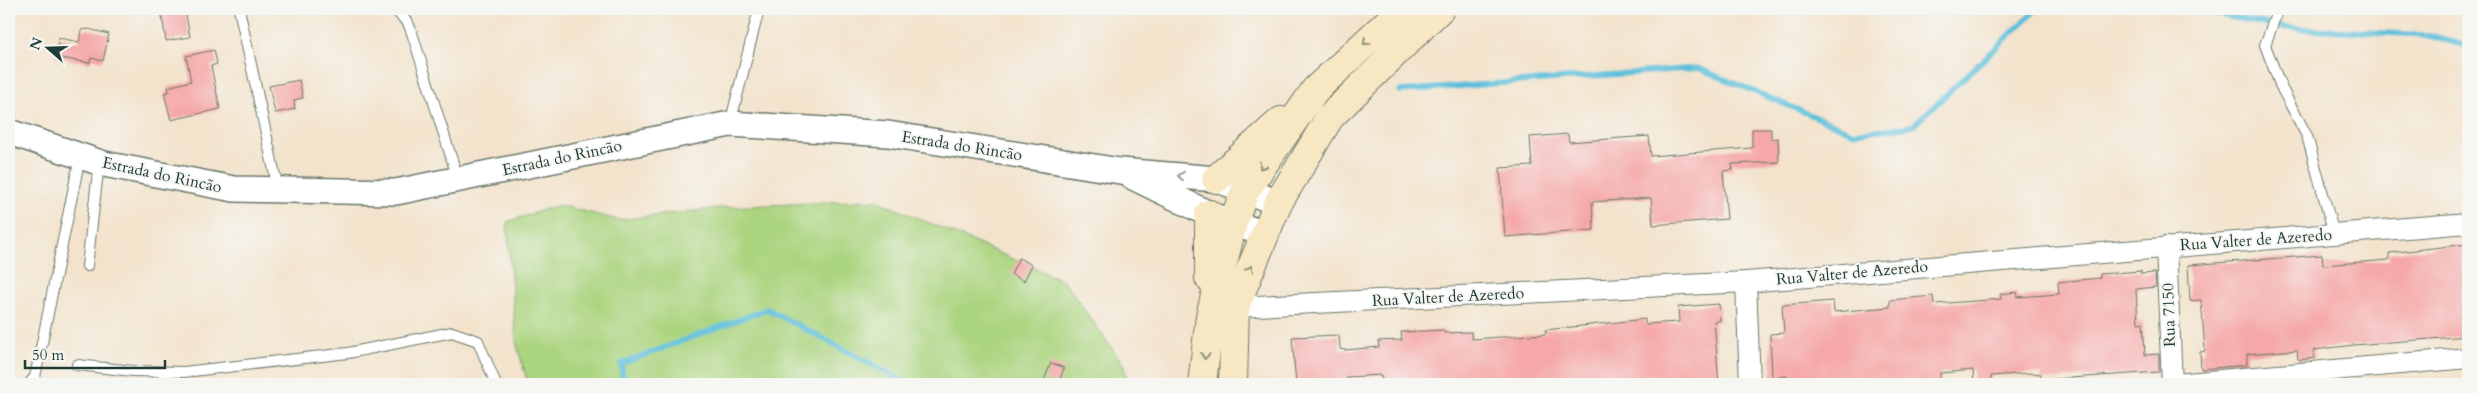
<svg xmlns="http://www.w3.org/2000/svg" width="2477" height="393" viewBox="0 0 2477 393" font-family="Cardo,serif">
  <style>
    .green { fill: #abd47f; stroke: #65885a }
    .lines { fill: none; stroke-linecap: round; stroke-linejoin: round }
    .stream { stroke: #5dc0db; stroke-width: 5.5 }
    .building { fill: #f5a8a7 }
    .service-casing { stroke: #697769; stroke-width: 12 }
    .minor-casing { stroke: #697769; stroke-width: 22 }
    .tertiary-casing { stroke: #697769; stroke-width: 28 }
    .secondary-casing { stroke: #697769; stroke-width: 30 }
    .service { stroke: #fff; stroke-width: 10 }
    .minor { stroke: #fff; stroke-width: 20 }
    .tertiary { stroke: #fff; stroke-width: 25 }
    .secondary { stroke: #f8e7c3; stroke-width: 28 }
    .oneway { stroke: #8c927c }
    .oneway2 { stroke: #8f9e9a }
    .labels { text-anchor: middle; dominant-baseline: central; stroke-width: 4; stroke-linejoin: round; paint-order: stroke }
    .street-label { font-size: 16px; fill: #1f3d34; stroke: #f6f6f2 }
  </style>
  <rect width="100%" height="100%" fill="#f6f6f2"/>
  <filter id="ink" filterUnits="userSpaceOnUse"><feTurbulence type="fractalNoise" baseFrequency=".02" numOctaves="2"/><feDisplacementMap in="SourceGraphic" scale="10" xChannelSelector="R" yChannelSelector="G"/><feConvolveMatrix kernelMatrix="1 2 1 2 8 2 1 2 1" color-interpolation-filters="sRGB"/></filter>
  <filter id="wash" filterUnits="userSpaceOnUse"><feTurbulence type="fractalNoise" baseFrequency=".0096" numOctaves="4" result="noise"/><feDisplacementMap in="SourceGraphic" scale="20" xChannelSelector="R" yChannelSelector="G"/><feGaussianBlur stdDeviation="1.12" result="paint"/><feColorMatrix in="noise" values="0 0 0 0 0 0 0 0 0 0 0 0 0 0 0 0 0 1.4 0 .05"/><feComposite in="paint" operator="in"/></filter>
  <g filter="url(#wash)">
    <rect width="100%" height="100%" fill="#f3e3cc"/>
    <path class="green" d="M876 200 1064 281 1123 364 1129 384H528L516 342 507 222 559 205 618 220 727 207Z"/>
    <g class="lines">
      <g class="stream">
        <path d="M2187 9 2288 28 2425 35 2468 46"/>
        <path d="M1400 91 1698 68 1854 133 1913 126 2037 9"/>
        <path d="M624 384 621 364 767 309 909 384"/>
      </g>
    </g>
    <g id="blocks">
      <g class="building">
        <path d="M175 9H185L190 37 166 41 161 11Z"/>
        <path d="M88 29 109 34 103 61 91 58 90 63 55 57 59 38 79 42 81 30Z"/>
        <path d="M214 50 217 64 211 66 220 109 171 120 164 93 169 92 168 87 191 81 186 56Z"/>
        <path d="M299 80 303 98 294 100 295 109 275 113 269 86Z"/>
        <path d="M1752 129H1771V139L1778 138 1779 162 1732 164 1733 170 1723 171 1727 219 1653 225 1651 198 1592 202 1594 230 1505 237 1500 168 1532 166 1530 137 1568 134 1569 142 1649 136 1651 156 1752 148Z"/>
        <path d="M2468 244V336L2354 345 2314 350 2315 358 2298 360 2297 350 2247 354V365L2201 369 2200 352 2205 351 2201 300 2190 301 2188 265 2322 255 2323 265 2389 260V253Z"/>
        <path d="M1019 258 1032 265 1024 281 1011 274Z"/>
        <path d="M2141 271V274L2155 273 2156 287 2136 289 2138 323 2143 322 2145 355 2159 354V372L2041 380V374L2031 373 1991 376V384H1974L1973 370 1940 373 1941 384H1788L1787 376 1772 377 1770 334 1784 333 1782 305 1833 301 1834 312 1890 307V300L1933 296 1934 304 2001 299 2000 294 2017 292 2018 297 2059 294 2058 282 2100 278V274Z"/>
        <path d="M1719 304 1720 321H1714L1719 384H1414V379L1382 382 1381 375 1347 377V384H1296L1292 337 1339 335 1340 349 1345 350 1379 347 1378 341 1402 340 1401 332 1444 330V333L1471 332 1472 339 1546 334 1545 330 1645 319V324L1679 322 1678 307Z"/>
        <path d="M1051 363 1064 368 1058 384 1044 380Z"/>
      </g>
    </g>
  </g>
  <g filter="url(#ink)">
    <use href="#blocks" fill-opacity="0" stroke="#697769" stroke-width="1"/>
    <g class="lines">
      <g class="service-casing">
        <g id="service">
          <path d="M239 9 278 189"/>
          <path d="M394 9 408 23 412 33 458 179"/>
          <path d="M2278 9 2265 45 2281 87 2307 136 2334 234"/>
          <path d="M730 124 759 9"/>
          <path d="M87 266 99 163"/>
          <path d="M77 365 133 371 184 372 348 353 452 332 478 341 496 384"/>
          <path d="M9 384H10"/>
          <path d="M29 384 35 377 80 157"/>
        </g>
      </g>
      <g class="minor-casing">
        <g id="minor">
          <path d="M2166 247 2172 384"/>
          <path d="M1746 282 1750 384"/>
          <path d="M1235 307 1746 282 2468 223"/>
          <path d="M2175 384 2468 358"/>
        </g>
      </g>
      <g class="tertiary-casing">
        <g id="tertiary">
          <path d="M9 132 104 164 234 189 396 192 730 124 888 134 1120 171 1216 179 1278 203"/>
          <path d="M1133 177 1209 214 1264 234"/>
        </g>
      </g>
      <g class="secondary-casing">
        <g id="secondary">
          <path d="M1216 179 1281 121"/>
          <path d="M1209 214V278"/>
          <path d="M1202 384 1210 316 1233 223 1245 191 1315 90 1402 9"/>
          <path d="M1233 384 1235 307 1278 203 1330 117 1440 9"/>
        </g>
      </g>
      <use href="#service" class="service"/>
      <use href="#minor" class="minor"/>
      <use href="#tertiary" class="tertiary"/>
      <use href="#secondary" class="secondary"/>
    </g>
    <defs><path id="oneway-chevron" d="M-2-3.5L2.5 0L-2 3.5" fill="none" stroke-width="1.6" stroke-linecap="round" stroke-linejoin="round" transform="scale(1.25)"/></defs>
    <g class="oneway">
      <use href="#oneway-chevron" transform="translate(1366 42) rotate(137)"/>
      <use href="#oneway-chevron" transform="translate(1262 166) rotate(125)"/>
      <use href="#oneway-chevron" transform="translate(1250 269) rotate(-68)"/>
      <use href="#oneway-chevron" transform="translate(1205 356) rotate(96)"/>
    </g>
    <use class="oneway2" href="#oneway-chevron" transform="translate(1181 176) rotate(-175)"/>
  </g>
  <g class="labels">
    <g class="street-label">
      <text transform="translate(962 146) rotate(9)">Estrada do Rincão</text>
      <text transform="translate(562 158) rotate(-12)">Estrada do Rincão</text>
      <text transform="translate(162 175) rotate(12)">Estrada do Rincão</text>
      <text transform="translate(2256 240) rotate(-4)">Rua Valter de Azeredo</text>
      <text transform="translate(1852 273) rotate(-5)">Rua Valter de Azeredo</text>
      <text transform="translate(1448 297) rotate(-3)">Rua Valter de Azeredo</text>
      <text transform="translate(2169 315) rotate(-92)">Rua 7150</text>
    </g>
  </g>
  <rect width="2477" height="393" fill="none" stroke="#f6f6f2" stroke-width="30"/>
  <g transform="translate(48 48) rotate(290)" stroke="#f6f6f2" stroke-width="4" paint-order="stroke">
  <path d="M0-4L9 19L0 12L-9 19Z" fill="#1f3d34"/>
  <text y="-8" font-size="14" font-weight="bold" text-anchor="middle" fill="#1f3d34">N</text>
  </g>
  <path d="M25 360v8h140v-8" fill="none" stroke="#1f3d34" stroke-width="2.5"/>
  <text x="32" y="360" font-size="15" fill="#1f3d34" stroke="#f6f6f2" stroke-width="4" paint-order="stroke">50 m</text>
</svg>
